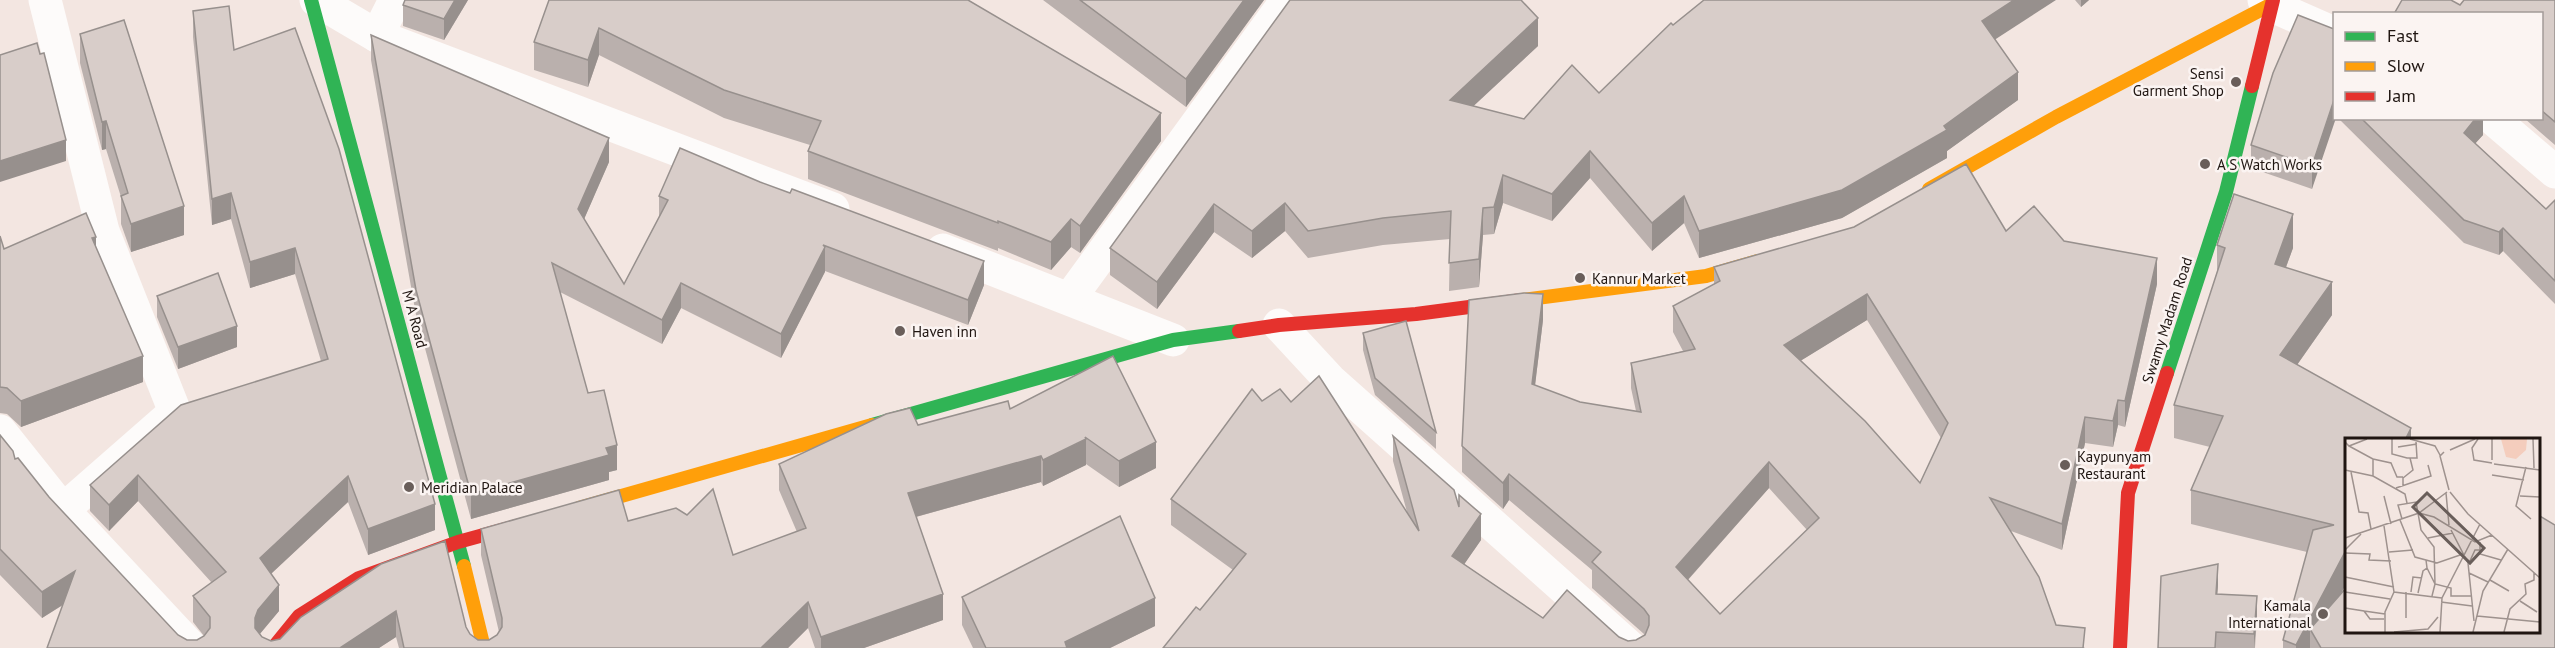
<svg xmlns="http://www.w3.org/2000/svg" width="2555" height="648" viewBox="0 0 2555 648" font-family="'PT Sans',sans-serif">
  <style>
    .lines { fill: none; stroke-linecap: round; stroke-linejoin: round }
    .street { stroke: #fdfbfa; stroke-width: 33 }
    .fast { stroke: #30b455; stroke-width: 14 }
    .slow { stroke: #ff9f0a; stroke-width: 14 }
    .jam { stroke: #e5322d; stroke-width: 14 }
    .wall { fill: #bab0ad; fill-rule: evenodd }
    .shaded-wall { fill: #97908d }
    .building { fill: #d8cdc9; stroke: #97908d; stroke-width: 1.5; fill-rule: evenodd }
    .poi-dot { fill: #695e5a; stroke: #fbf4f2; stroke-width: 2 }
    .labels { text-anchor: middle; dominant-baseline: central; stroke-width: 5; stroke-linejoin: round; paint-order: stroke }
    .poi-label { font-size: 15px; fill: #1f1511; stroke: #fbf4f2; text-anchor: start }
    .street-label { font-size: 15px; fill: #1f1511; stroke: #fbf4f2 }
    .inset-road { fill: none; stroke: #9e928e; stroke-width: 1.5 }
    .view { fill: #695e5a; fill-opacity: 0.15; stroke: #695e5a; stroke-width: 3 }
    .inset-edge { fill: none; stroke: #1f1511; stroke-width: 3 }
  </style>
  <rect width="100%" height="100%" fill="#f3e6e1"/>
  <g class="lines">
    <g class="street">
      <path d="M45 0 103 231 175 412 63 510 192 648"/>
      <path d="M316 0 377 36 833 209"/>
      <path d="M2264 0 2270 5 2334 33"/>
      <path d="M377 36 395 0"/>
      <path d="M2492 118 2555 172"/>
      <path d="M943 250 1173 340"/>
      <path d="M1070 298 1287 0"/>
      <path d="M1279 325 1330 380 1631 648"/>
      <path d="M0 431 63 510"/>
    </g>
    <g class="fast">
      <path d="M311 0 464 566"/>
      <path d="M2167 373 2226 192 2252 86"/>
      <path d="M872 425 1173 340 1239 331"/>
    </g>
    <g class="slow">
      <path d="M1929 189 2056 117 2270 5"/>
      <path d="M1522 300 1706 276 1758 261"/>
      <path d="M579 508 872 425"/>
      <path d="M464 566 484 648"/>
    </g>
    <g class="jam">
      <path d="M2252 86 2273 0"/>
      <path d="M1239 331 1279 325 1416 314 1522 300"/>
      <path d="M273 648 299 616 359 578 458 542 524 524"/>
      <path d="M2120 648 2128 493 2167 373"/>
    </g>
  </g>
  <g class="wall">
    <path d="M468 0 444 40 403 26V5Z"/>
    <path d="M549 0 970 1 1161 141 1080 253 1071 247 1051 270 998 248V251L808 179V151L810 145 724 118 599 55 588 87 534 70V42Z"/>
    <path d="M1043 0H1264L1186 107Z"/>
    <path d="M2075 0H2089L2081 7Z"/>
    <path d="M2555 0V145L2524 118H2541V14L2460 5Z"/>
    <path d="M1522 1 1538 46 1473 106 1524 119 1599 93 1673 25 1995 40 2018 100 1947 151V158L1842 218 1699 258 1684 223 1652 251 1590 178 1552 221 1503 203 1494 234 1483 235 1479 287 1449 291 1450 239 1383 245 1308 258 1285 231 1252 258 1214 232 1157 309 1110 275V248Z"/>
    <path d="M193 11 234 50 435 530 368 555 348 502 271 574 279 611 260 634 262 637 271 641 280 639 381 564 466 627 470 634 478 640H489L497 635 499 632 481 555V529L628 521 733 555 797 532 779 490V464L918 425 1010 409 1113 356 1156 468 1119 487 1086 464V465L1043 486 1041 482 916 517 943 620 864 648H815L808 628 788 648H399L396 637 379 648H47L63 605 42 618 0 575V435L15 459 49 497 178 635 187 640H197L204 636 193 622V596L212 583 138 501 109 531 90 511V485L321 361 295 274 250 288 231 219 212 225 193 37Z"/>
    <path d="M2334 29 2312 189 2251 168V145Z"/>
    <path d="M80 34 184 235 131 252 121 224V197L106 149 102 150 80 63Z"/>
    <path d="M371 35 609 162 584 219 624 284 659 217V196L984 285 968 325 825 271 781 358 681 308 662 344 560 292 588 393 617 470 609 472V480L471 519 416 315 371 60Z"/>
    <path d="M2338 118H2483V135L2475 143 2546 209 2555 200V304L2503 251 2499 255 2464 243Z"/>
    <path d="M2006 231 2064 241 2157 284 2125 427 2118 425 2113 447 2085 443 2062 550 2011 531 2056 625 2085 648H1163L1200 610 1233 570 1171 525V499L1262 401 1291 402 1407 512 1393 461V436L1459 507 1481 540 1464 564 1543 618 1619 637 1628 641 1636 640 1644 635V634L1592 588V570L1509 500 1503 509 1462 472V446L1543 320 1535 385 1580 402 1636 411 1631 388V363L1683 351 1673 332V306L1714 284V267ZM1867 320 1941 438 1920 483 1800 361ZM1769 488 1807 530 1720 614 1688 580Z"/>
    <path d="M0 236 4 249 96 247 143 382 21 427 7 414 0 413Z"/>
    <path d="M2217 245 2293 248 2286 267 2332 315 2297 365 2411 440H2346V584L2340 595 2555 648H2283V640L2307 552 2191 524V490L2210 447 2174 438V405L2217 272Z"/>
    <path d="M157 296 237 347 178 369 157 317Z"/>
    <path d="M1363 333 1436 432V449L1375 395 1363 350Z"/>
    <path d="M2218 585 2217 594 2257 617 2255 648H2158Z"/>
    <path d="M962 597 1155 626 1110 648H973L962 625Z"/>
  </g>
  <g class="shaded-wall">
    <path d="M455 0H468L444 40V19Z"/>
    <path d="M1244 0H1264L1186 107V79Z"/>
    <path d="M2014 0H2056L1982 48V21Z"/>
    <path d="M2081 0H2089L2081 7Z"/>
    <path d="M1538 18V46L1450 128V100Z"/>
    <path d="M599 28V55L588 87V60Z"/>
    <path d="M2018 72V100L1947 151V158L1842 218 1699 258V231L1944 126Z"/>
    <path d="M2334 100V118H2336L2312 189V166Z"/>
    <path d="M1161 113V141L1080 253V226Z"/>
    <path d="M2476 118H2483V135L2464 156V133Z"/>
    <path d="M106 121V149L102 150V122Z"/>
    <path d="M609 138V162L578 233V209Z"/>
    <path d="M66 140V161L0 182V161Z"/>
    <path d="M1590 151V178L1552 221V194Z"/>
    <path d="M1503 175V203L1494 234V207Z"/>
    <path d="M231 193V219L212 225V199Z"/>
    <path d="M1684 196V223L1652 251V223Z"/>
    <path d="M1285 203V231L1252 258V231Z"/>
    <path d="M1214 204V232L1157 309V282Z"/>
    <path d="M184 206V235L131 252V224Z"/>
    <path d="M1483 208V235L1479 287V259Z"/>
    <path d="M2293 214V248L2275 297V264Z"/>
    <path d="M1071 219V247L1051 270V242Z"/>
    <path d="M2503 228V251L2499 255V232Z"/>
    <path d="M96 237V263L92 238Z"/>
    <path d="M825 247V272L781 358V334Z"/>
    <path d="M295 248V274L250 288V262Z"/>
    <path d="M2157 258V284L2125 427V401Z"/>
    <path d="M984 261V285L968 325V300Z"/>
    <path d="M2332 282V315L2280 389V355Z"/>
    <path d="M681 283V308L662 344V320Z"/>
    <path d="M1543 294V320L1532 410V384Z"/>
    <path d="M1867 294V320L1784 371V345Z"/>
    <path d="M237 326V347L178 369V347Z"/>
    <path d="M143 356V382L21 427V401Z"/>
    <path d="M2118 400V425L2113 447V421Z"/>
    <path d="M2085 417V443L2062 550V524Z"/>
    <path d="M2411 428V440H2405Z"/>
    <path d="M1086 439V465L1043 486V460Z"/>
    <path d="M1156 442V468L1119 487V461Z"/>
    <path d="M617 445V470L609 472V480L471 519V494L606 448Z"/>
    <path d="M1041 456V482L908 519V493Z"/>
    <path d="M1769 462V488L1676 593V567Z"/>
    <path d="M1509 474V500L1503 509V483Z"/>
    <path d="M138 475V501L109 531V505Z"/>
    <path d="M348 476V502L260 584V558Z"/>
    <path d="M435 504V530L368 555V529Z"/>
    <path d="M1481 514V540L1452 582V556Z"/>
    <path d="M2346 550V584L2317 640 2310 629V648H2296V645Z"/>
    <path d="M2218 564V585L2216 615V594Z"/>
    <path d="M75 571V597L42 618V592Z"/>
    <path d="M279 585V611L258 636 255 644V618L258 610Z"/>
    <path d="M943 594V620L864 648H821V637Z"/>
    <path d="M2257 596V617L2254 648V634Z"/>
    <path d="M1155 598V626L1110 648H1065V642Z"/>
    <path d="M808 602V628L788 648H761Z"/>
    <path d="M396 611V637L379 648H340Z"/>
  </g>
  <g class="building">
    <path d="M405 0H455L444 19 403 5Z"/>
    <path d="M549 0H968L1161 113 1080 226 1071 219 1051 242 998 221V223L808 151 821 121 724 90 599 28 588 60 534 42Z"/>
    <path d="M1080 0H1244L1186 79Z"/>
    <path d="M1290 0H1521L1538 18 1450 100 1524 119 1572 65 1599 93 1671 23 1673 25 1704 0H2014L1982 21 2018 72 1944 126 1947 130 1842 190 1699 231 1684 196 1652 223 1590 151 1552 194 1503 175 1494 207 1483 208 1479 259 1449 263 1451 211 1383 218 1308 231 1285 203 1252 231 1214 204 1157 282 1110 248Z"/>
    <path d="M2402 0H2451L2460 5 2464 0H2555V122L2541 110V14H2394Z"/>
    <path d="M229 6 234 50 295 28 339 149 435 504 368 529 348 476 260 558 279 585 258 610 255 618V628L262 637 271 641 280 639 301 617 381 564 445 541 466 627 470 634 478 640H489L497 635 502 627V618L481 529 619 490 628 521 676 508 687 515 713 489 733 555 806 528 779 464 886 414 910 408 918 425 1008 401 1010 409 1113 356 1156 442 1119 461 1085 437 1086 439 1043 460 1041 456 908 493 943 594 821 637 808 602 761 648H404L396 611 340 648H47L75 571 42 592 0 549V435L13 451 15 459 18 458 49 497 178 635 187 640H197L204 636 210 628V617L193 596 226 572 138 475 109 505 90 485 181 405 328 359 295 248 250 262 231 193 212 199 193 11Z"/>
    <path d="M2298 15 2334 29V100L2312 166 2251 145 2273 73Z"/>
    <path d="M124 20 184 206 131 224 121 196 128 193 106 121 102 122 80 34Z"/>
    <path d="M371 35 609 138 578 209 624 284 668 200 659 196 680 148 760 182 790 193 792 189 984 261 968 300 823 245 825 247 781 334 681 283 662 320 552 263 588 393 604 390 617 445 606 448 609 455 471 494 416 290Z"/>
    <path d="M37 43 40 54 44 53 66 140 0 161V55Z"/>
    <path d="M2361 118H2476L2464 133 2546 209 2555 200V281L2503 228 2499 232 2464 220Z"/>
    <path d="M1966 164 2006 231 2034 206 2064 241 2157 258 2125 401 2118 400 2113 421 2085 417 2062 524 1990 498 2039 577 2056 625 2085 628 2083 648H1163L1196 607 1200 610 1246 554 1171 499 1252 389 1262 401 1280 389 1291 402 1319 376 1419 531 1393 436 1454 490 1459 507V495L1481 514 1452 556 1543 618 1567 590 1619 637 1628 641 1636 640 1645 635 1649 625V616L1644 609 1592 562 1601 552 1509 474 1503 483 1462 446 1469 300 1524 293 1543 294 1532 384 1580 402 1641 412 1631 363 1695 349 1673 306 1720 281 1714 267 1854 227ZM1867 294 1948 423 1920 483 1865 421 1784 345ZM1769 462 1819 518 1720 614 1676 567Z"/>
    <path d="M2234 194 2293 214 2275 264 2332 282 2280 355 2411 428 2405 440H2346V550L2296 645 2283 640 2313 530 2334 525 2191 490 2223 416 2174 405 2225 248 2217 245Z"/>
    <path d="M86 213 96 237 92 238 143 356 21 401 7 388 0 387V236L4 249Z"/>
    <path d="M218 273 237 326 178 347 157 296Z"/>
    <path d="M1406 321 1436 432 1375 378 1363 333Z"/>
    <path d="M2538 515 2555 525V648H2321L2310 629 2346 588V632H2538Z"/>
    <path d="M1120 516 1155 598 1065 642 1067 648H986L962 597Z"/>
    <path d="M2218 564 2216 594 2257 596 2254 634 2216 632 2215 648H2158L2161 576Z"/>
  </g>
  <g class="poi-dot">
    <circle cx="2236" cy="82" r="6"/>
    <circle cx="2205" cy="164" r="6"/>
    <circle cx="1580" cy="278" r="6"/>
    <circle cx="900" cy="331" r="6"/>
    <circle cx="2065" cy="465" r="6"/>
    <circle cx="409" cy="487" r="6"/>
    <circle cx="2323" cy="614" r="6"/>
  </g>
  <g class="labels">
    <g class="poi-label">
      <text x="2224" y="73" text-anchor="end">Sensi<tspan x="2224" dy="17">Garment Shop</tspan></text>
      <text x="2217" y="164">A S Watch Works</text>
      <text x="1592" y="278">Kannur Market</text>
      <text x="912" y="331">Haven inn</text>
      <text x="2077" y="456">Kaypunyam<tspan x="2077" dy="17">Restaurant</tspan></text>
      <text x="421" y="487">Meridian Palace</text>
      <text x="2311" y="605" text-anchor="end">Kamala<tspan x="2311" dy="17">International</tspan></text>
    </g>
    <g class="street-label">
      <text transform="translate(415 319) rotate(75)">M A Road</text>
      <text transform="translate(2167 320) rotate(-72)">Swamy Madam Road</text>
    </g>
  </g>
  <g transform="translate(2345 438)">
    <rect width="195" height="195" fill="#f3e6e1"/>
    <path d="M156 1H182L181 12 171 21 161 19Z" fill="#f4cdbd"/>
    <path class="inset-road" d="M47 1V16L62 20H72L71 4M65 1 90 8 95 17M133 1 127 10 129 22 147 25M188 1 189 30M0 4 4 8 22 1M4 8 28 21V38M53 9 72 6M105 12 130 1M99 14 95 18 104 52M28 21 46 25 52 39H58M147 22V1M149 26 195 32M181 29 171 68 186 81M0 32 28 38 60 56 62 65M6 34 14 74 23 75 26 91M147 37 179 42M58 49V40L68 32 65 20M51 50 86 38 83 27M105 54 123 76 195 140M101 55 104 87M39 58 46 86M175 58 195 59M74 75 89 79 130 104 147 97M57 81 53 67 71 64 76 92 89 109 90 146 106 150V158H126M55 82 70 119 92 125 118 116M39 88 49 154 97 160M106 92 123 125 129 183M0 100 74 75 102 54M83 100 108 95M0 112 16 96M135 112V116L156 122M44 114 68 112M0 115 25 116 24 122 46 123M124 125 130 112H135V104M82 130 90 146 87 158M124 135 143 144M0 139 49 149M145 142 164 153M0 154 45 161M61 154V180M66 154 68 139 77 140M73 155 78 133 82 130 81 122M175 163 192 174M96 164 127 168M0 170 19 173 25 181H39M19 173 40 176M132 178 195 184M40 194V174L49 154M49 194 83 191 93 179M95 194 97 160 135 86M128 194 138 153 163 111M159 194 165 171 181 156 180 146 189 142V135"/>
    <path class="view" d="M82 55 139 110 125 125 68 69Z"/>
    <rect width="195" height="195" class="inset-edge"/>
  </g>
  <rect x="2333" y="12" width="210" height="108" fill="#fbf4f2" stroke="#a39b98" stroke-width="1.5"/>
  <rect x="2345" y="32" width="30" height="9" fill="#30b455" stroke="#a39b98" stroke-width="1.5"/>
  <text x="2387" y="42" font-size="18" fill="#1f1511">Fast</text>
  <rect x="2345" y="62" width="30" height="9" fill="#ff9f0a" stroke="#a39b98" stroke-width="1.5"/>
  <text x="2387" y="72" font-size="18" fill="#1f1511">Slow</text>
  <rect x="2345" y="92" width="30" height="9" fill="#e5322d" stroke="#a39b98" stroke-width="1.5"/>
  <text x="2387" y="102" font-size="18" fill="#1f1511">Jam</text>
</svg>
